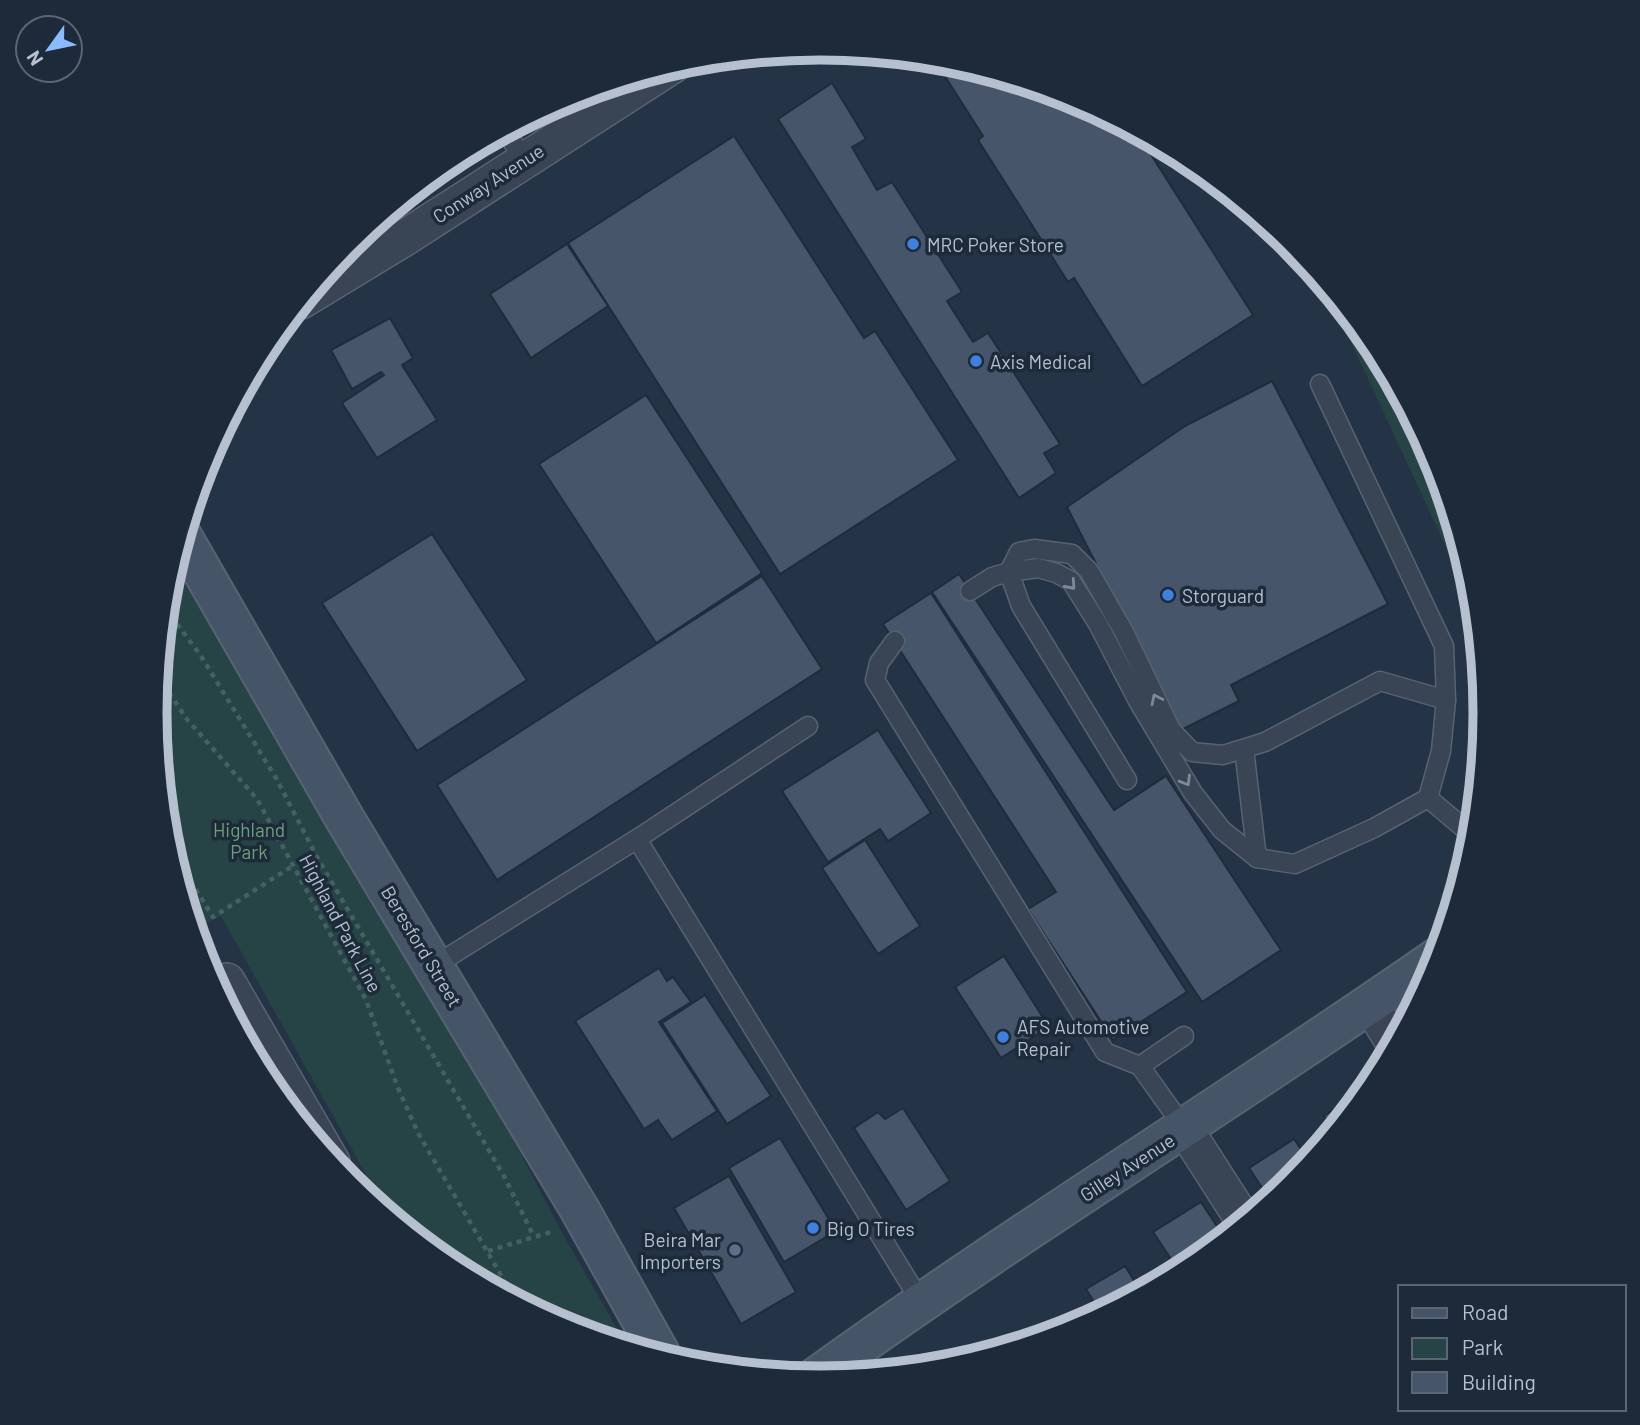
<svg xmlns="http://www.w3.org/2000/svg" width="1640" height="1425" viewBox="0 0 1640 1425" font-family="Barlow,sans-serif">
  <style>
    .green { fill: #264346 }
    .building { fill: #46556a; stroke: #1f2c3c; stroke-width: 2 }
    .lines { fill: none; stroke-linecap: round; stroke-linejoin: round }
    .lane-casing { stroke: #576372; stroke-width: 21 }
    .street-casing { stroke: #576372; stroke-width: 38 }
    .secondary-casing { stroke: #576372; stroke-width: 42 }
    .path { stroke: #456062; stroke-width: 4.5; stroke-dasharray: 5 5; stroke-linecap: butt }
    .lane { stroke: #394554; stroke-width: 18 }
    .street { stroke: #394554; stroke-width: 35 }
    .secondary { stroke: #465468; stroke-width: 38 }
    .oneway { stroke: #7e8997 }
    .shop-dot { fill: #3f7fe0; stroke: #1d2a3a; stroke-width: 2.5 }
    .service-dot { fill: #5c6f8a; stroke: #1d2a3a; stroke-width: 2.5 }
    .labels { text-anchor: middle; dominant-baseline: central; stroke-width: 7; stroke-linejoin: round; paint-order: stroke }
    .street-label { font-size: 19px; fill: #b6c0ce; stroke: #1d2a3a }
    .poi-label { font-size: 19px; fill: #b6c0ce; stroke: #1d2a3a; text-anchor: start }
    .park-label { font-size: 19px; fill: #6ba175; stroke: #1d2a3a }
    .rim { fill: none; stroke: #b6c0ce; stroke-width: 9 }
  </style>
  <rect width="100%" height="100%" fill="#243345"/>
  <g class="green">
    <path d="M1299 252 1373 343 1435 458 1473 583 1477 634 1453 562 1338 314Z"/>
    <path d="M175 558 516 1144 560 1229 627 1346 565 1327 450 1265 388 1214 221 916 195 928 192 924 167 842 155 712 168 582Z"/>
  </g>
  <g class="building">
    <path d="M934 59 950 60 1075 98 1136 131 1253 315 1142 386 1074 278 1068 282 978 140 983 136Z"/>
    <path d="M832 83 866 139 852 147 877 190 892 182 962 292 947 301 973 342 988 333 1060 444 1044 453 1056 473 1019 498 778 119Z"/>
    <path d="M734 136 864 338 875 331 958 460 780 574 568 243Z"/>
    <path d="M567 244 608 306 531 358 490 294Z"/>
    <path d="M390 318 413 358 402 365 437 420 377 458 342 403 384 375 381 372 352 389 331 350Z"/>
    <path d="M1272 381 1388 604 1231 685 1239 701 1181 730 1067 507 1185 426Z"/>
    <path d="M646 395 762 573 656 643 539 464Z"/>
    <path d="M432 534 527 680 417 751 322 603Z"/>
    <path d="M959 574 1114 810 1166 776 1281 950 1202 1002 932 592Z"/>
    <path d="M762 576 822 669 497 880 437 785Z"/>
    <path d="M931 593 1187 992 1113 1040 1028 909 1056 892 883 624Z"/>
    <path d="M878 730 931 813 888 841 880 829 828 862 782 791Z"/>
    <path d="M865 840 920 926 878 954 822 868Z"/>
    <path d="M1004 956 1049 1027 1001 1058 955 987Z"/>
    <path d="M659 968 667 981 673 977 691 1002 659 1022 717 1111 672 1140 658 1120 644 1129 575 1021Z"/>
    <path d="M705 995 771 1096 727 1124 662 1023Z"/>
    <path d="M1370 1086 1333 1130 1324 1116Z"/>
    <path d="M903 1108 950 1181 906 1210 854 1128 878 1112 885 1119Z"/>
    <path d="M780 1138 836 1231 784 1262 729 1168Z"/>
    <path d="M1294 1139 1309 1161 1290 1183 1270 1200 1249 1168Z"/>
    <path d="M729 1176 796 1292 741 1324 674 1208Z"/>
    <path d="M1201 1202 1224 1237 1189 1266 1179 1271 1153 1232Z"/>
    <path d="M1125 1266 1141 1292 1101 1313 1086 1289Z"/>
  </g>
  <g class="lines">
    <g class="lane-casing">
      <g id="lane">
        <path d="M505 130 524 160"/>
        <path d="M970 591 992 577 1009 572 1038 568 1056 573 1071 581 1098 624 1138 701 1193 793 1222 830 1257 858 1295 864 1374 828 1428 798 1441 751 1446 700 1444 646 1320 384"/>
        <path d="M895 641 879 663 875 680 1105 1052 1140 1066 1185 1129"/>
        <path d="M1244 749 1257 858"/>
        <path d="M1127 780 1021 606 1009 572 1019 552 1034 549 1072 554 1089 571 1124 632 1171 730 1192 752 1223 755 1265 742 1380 681 1446 700"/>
        <path d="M1428 798 1473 836"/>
        <path d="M637 839 921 1302"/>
        <path d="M434 966 637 839 808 726"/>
        <path d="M1140 1066 1184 1036"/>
      </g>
    </g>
    <g class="street-casing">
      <g id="street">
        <path d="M301 301 403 239 673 65"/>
        <path d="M227 981 332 1162"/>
        <path d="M1370 1004 1394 1043"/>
        <path d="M1185 1129 1244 1221"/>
      </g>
    </g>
    <g class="secondary-casing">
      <g id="secondary">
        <path d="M182 536 345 819 580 1210 662 1357"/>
        <path d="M816 1377C1018 1231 1233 1100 1438 957"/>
      </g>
    </g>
    <g class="path">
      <path d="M165 608 201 656 276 778 317 857 505 1178 534 1237"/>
      <path d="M158 676 186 718 257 799 366 1000 398 1088 418 1133 516 1301"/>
      <path d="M169 847 213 917 294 865"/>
      <path d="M488 1251 554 1231"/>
    </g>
    <use href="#lane" class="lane"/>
    <use href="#street" class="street"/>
    <use href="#secondary" class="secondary"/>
  </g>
  <defs><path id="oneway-chevron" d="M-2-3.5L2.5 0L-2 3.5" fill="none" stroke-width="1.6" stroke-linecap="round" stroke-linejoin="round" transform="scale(1.75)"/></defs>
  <g class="oneway">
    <use href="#oneway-chevron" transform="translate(1071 585) rotate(48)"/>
    <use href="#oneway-chevron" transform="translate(1156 699) rotate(-116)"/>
    <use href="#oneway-chevron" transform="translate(1186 781) rotate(59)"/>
  </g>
  <g class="shop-dot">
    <circle cx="913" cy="244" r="7"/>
    <circle cx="976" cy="361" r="7"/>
    <circle cx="1168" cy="595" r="7"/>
    <circle cx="1003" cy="1037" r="7"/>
    <circle cx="813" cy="1228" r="7"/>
  </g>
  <circle class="service-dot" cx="735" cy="1250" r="7"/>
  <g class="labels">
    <g class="street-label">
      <text transform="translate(488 183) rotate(-33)">Conway Avenue</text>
      <text transform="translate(341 923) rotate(62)">Highland Park Line</text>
      <text transform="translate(422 946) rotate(59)">Beresford Street</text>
      <text transform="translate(1127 1167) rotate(-33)">Gilley Avenue</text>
    </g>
    <g class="poi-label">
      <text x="927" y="244">MRC Poker Store</text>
      <text x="990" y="361">Axis Medical</text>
      <text x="1182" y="595">Storguard</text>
      <text x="1017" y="1026">AFS Automotive<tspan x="1017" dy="22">Repair</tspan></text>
      <text x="827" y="1228">Big O Tires</text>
      <text x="721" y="1239" text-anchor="end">Beira Mar<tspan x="721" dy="22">Importers</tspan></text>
    </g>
    <g class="park-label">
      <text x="249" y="829">Highland<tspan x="249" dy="22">Park</tspan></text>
    </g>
  </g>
  <path d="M0 0H1640V1425H0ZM167 713a653 653 0 1 1 1306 0a653 653 0 1 1-1306 0Z" fill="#1d2a3a" fill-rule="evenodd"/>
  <path class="rim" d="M167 713a653 653 0 1 1 1306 0a653 653 0 1 1-1306 0Z"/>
  <rect x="1398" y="1285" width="228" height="126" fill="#1d2a3a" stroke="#5a6675" stroke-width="2"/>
  <rect x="1412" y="1308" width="35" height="10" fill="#465468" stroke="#5a6675" stroke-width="2"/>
  <text x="1462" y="1320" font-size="21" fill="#b6c0ce">Road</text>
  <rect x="1412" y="1338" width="35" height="21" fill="#264346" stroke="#5a6675" stroke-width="2"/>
  <text x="1462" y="1355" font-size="21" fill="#b6c0ce">Park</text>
  <rect x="1412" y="1372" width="35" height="21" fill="#46556a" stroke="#5a6675" stroke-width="2"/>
  <text x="1462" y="1390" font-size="21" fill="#b6c0ce">Building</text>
  <g transform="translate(49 49) rotate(237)"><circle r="33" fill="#1d2a3a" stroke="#5a6675" stroke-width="2"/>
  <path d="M0-5L12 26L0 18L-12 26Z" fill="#8abbff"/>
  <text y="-10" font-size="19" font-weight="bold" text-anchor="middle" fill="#b6c0ce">N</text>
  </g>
</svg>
